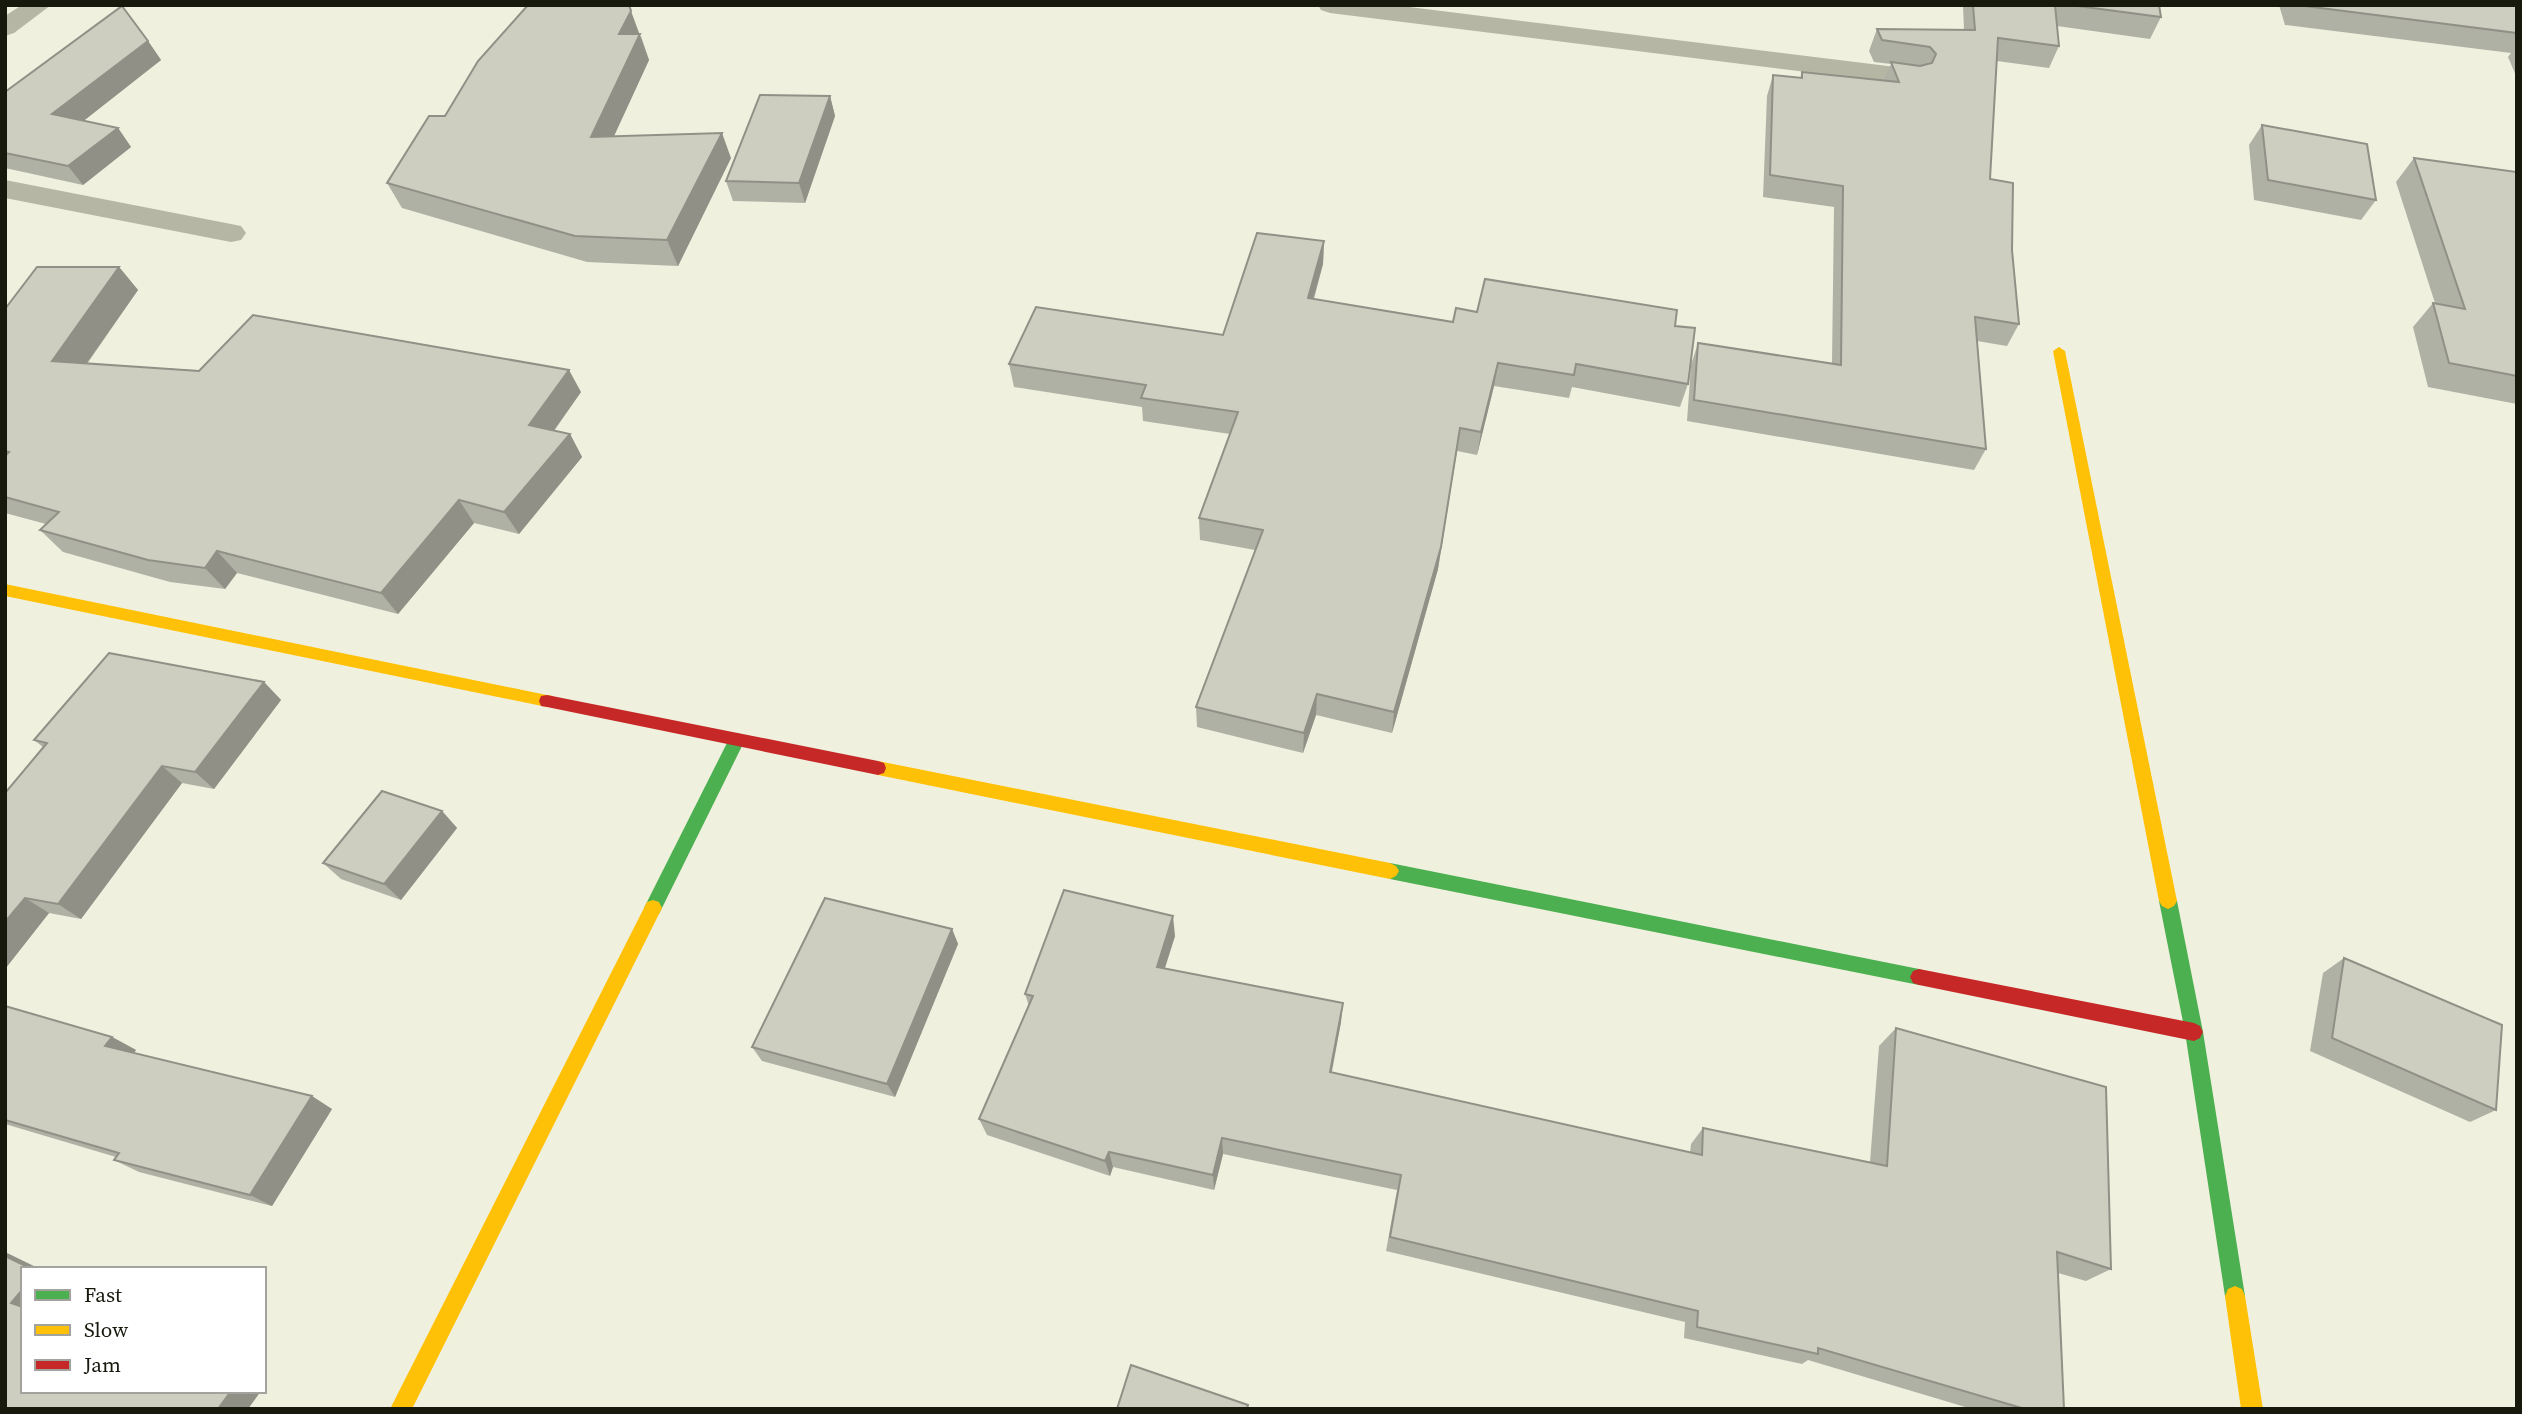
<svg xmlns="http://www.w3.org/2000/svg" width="2522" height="1414" viewBox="0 0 2522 1414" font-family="'Source Serif 4',serif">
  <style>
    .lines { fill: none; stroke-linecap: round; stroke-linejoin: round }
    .street { fill: #b5b6a3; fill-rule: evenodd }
    .fast { fill: #4caf50; fill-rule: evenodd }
    .slow { fill: #ffc107; fill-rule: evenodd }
    .jam { fill: #c62828; fill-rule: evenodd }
    .wall { fill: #b0b1a5 }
    .shaded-wall { fill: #909086 }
    .building { fill: #cdcec0; stroke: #909086; stroke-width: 2 }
  </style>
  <rect width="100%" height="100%" fill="#eff0de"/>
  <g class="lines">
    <g class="street">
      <path d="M22 5H51L14 33 5 36V16Z"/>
      <path d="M1318 5H1393L1912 69 1921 71 1925 77 1921 83 1912 85 1330 13 1321 10Z"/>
      <path d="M5 180 231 224 241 226 246 233 241 240 231 242 5 198Z"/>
    </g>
    <g class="fast">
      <path d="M737 733 743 735 745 740 659 914 653 916 647 914 644 908 647 902 731 735Z"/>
      <path d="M1390 863 1919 969 1925 971 1928 977 1925 983 1919 985 1390 879 1384 876 1381 871 1384 866Z"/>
      <path d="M2168 893 2174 896 2177 901 2203 1032 2245 1296 2242 1303 2235 1306 2228 1303 2225 1296 2185 1032 2159 901 2162 896Z"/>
    </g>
    <g class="slow">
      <path d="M2059 347 2065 351 2177 901 2174 906 2168 909 2162 906 2159 901 2053 351Z"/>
      <path d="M5 584 547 695 553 696 555 701 553 706 547 707 5 596Z"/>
      <path d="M878 761 1390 863 1396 866 1399 871 1396 876 1390 879 878 775 872 773 870 768 872 763Z"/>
      <path d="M653 900 659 902 662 908 659 914 412 1409H390L647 902Z"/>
      <path d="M2235 1286 2242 1289 2245 1296 2263 1409H2241L2225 1296 2228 1289Z"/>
    </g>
    <g class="jam">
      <path d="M547 695 878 761 884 763 886 768 884 773 878 775 547 707 541 706 539 701 541 696Z"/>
      <path d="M1919 969 2194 1023 2200 1026 2203 1032 2200 1038 2194 1041 1919 985 1913 983 1910 977 1913 971Z"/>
    </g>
  </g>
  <g class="wall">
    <path d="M1963 5H2159L2161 17 2150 39 2057 26 2059 46 2049 68 1997 61 1990 179 2012 250 2019 324 2007 346 1977 341 1986 449 1974 470 1687 421 1691 365 1698 343 1832 363 1834 207 1763 197 1767 96 1773 75 1800 78 1802 72 1884 80 1891 64 1874 62 1869 51 1877 29 1964 30Z"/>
    <path d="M2279 5H2517V78L2508 57 2511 53 2285 25Z"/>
    <path d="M641 36 649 60 614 136 731 158 678 266 587 262 402 208 387 183Z"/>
    <path d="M148 41 161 60 83 121 118 128 131 147 83 185 5 168V92Z"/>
    <path d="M830 96 835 116 805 203 733 201 726 181Z"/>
    <path d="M2262 125 2376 200 2361 220 2254 200 2249 145Z"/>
    <path d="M2414 158 2517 172V404L2428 387 2413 327 2433 303H2435L2396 182Z"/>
    <path d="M1324 241 1323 264 1314 299 1453 322 1477 312 1675 326 1688 384 1680 407 1572 387 1569 398 1494 386 1477 455 1457 451 1438 569 1392 733 1316 715 1303 753 1197 727 1196 707 1255 550 1200 540 1199 518 1230 434 1143 421 1142 407 1014 387 1009 364 1223 335Z"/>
    <path d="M119 267 138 290 87 364 581 392 554 431 570 434 582 457 519 534 474 523 398 614 237 573 225 589 170 582 63 552 40 530 46 524 5 513V309Z"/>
    <path d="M264 682 281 700 214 789 182 783 81 919 49 913 5 969 43 747 34 740Z"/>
    <path d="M442 811 457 828 401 900 341 879 323 863Z"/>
    <path d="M952 929 958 944 895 1097 762 1061 752 1047Z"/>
    <path d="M1175 936 1165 968 1341 1022 1332 1072 1690 1153 1691 1144 1703 1128 1870 1162 1879 1046 1896 1028 2111 1269 2086 1281 2058 1273 2064 1409H1972L1808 1360 1802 1364 1684 1338 1685 1322 1386 1251 1397 1190 1223 1154 1214 1190 1113 1167 1110 1176 987 1135 979 1119 1029 1006 1025 994Z"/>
    <path d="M2344 958 2496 1110 2470 1122 2310 1051 2323 973Z"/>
    <path d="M5 1006 112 1037 136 1050 134 1053 332 1109 272 1206 139 1172 114 1160 116 1157 5 1124Z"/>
  </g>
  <g class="shaded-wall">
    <path d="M631 11 649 60 602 162 591 137 619 34Z"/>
    <path d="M148 41 161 60 67 134 52 114Z"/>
    <path d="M830 96 835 116 805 203 799 183Z"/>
    <path d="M118 128 131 147 83 185 68 166Z"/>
    <path d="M722 133 731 158 678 266 667 240Z"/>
    <path d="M1324 241 1323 264 1307 321 1308 298Z"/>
    <path d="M119 267 138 290 72 384 52 361Z"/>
    <path d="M1498 363 1494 386 1477 455 1481 432Z"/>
    <path d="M569 370 581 392 542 447 529 425Z"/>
    <path d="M1460 428 1438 569 1392 733 1394 712Z"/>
    <path d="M570 434 582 457 519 534 504 512Z"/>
    <path d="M459 500 474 523 398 614 381 593Z"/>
    <path d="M217 551 237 573 225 589 205 568Z"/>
    <path d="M264 682 281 700 214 789 195 772Z"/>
    <path d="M1317 694 1316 715 1303 753 1304 733Z"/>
    <path d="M162 766 182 783 81 919 58 904Z"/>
    <path d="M442 811 457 828 401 900 384 884Z"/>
    <path d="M25 898 49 913 5 969V922Z"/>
    <path d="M1173 916 1175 936 1159 986 1157 967Z"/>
    <path d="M952 929 958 944 895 1097 887 1084Z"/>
    <path d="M1343 1003 1341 1022 1328 1089 1330 1072Z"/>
    <path d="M112 1037 136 1050 129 1059 105 1046Z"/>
    <path d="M312 1096 332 1109 272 1206 250 1195Z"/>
    <path d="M1222 1138 1223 1154 1214 1190 1213 1175Z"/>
    <path d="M1109 1152 1113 1167 1110 1176 1105 1161Z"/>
    <path d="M5 1252 40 1269H32L5 1256Z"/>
    <path d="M23 1289V1307L11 1303Z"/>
    <path d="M231 1391H261L248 1409H218Z"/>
  </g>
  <g class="building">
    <path d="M528 5H629L631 11 619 34H640L591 137 722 133 667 240 575 236 387 183 429 116H445L478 61Z"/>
    <path d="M1973 5H2055L2059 46 1998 38 1990 179 2013 183 2012 250 2019 324 1975 317 1986 449 1694 400 1698 343 1841 365 1843 186 1770 175 1773 75 1802 78V72L1899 82 1891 62 1920 66 1932 63 1936 54 1930 47 1882 40 1877 29 1975 30Z"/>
    <path d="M2070 5H2159L2161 17Z"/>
    <path d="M2297 5H2517V33Z"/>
    <path d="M122 6 148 41 52 114 118 128 68 166 5 153V92Z"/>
    <path d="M760 95 830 96 799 183 726 181Z"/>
    <path d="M2262 125 2367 144 2376 200 2268 180Z"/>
    <path d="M2414 158 2517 172V376L2449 363 2433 303 2465 309Z"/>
    <path d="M1257 233 1324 241 1308 298 1453 322 1456 308 1477 312 1485 279 1677 310 1675 326 1695 328 1688 384 1576 364 1574 375 1498 363 1481 432 1460 428 1441 547 1394 712 1317 694 1304 733 1196 707 1263 530 1199 518 1238 412 1141 398 1146 385 1009 364 1036 307 1223 335Z"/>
    <path d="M37 267H119L52 361 199 371 253 315 569 370 529 425 570 434 504 512 459 500 381 593 217 551 205 568 148 560 40 530 59 512 5 497V456L9 452 5 451V309Z"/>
    <path d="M109 653 264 682 195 772 162 766 58 904 25 898 5 922V793L47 743 34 740Z"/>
    <path d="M382 791 442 811 384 884 323 863Z"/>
    <path d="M1064 890 1173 916 1157 967 1343 1003 1330 1072 1702 1155 1703 1128 1887 1166 1896 1028 2106 1087 2111 1269 2057 1252 2064 1409H2025L1818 1348V1354L1697 1327 1698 1311 1390 1237 1401 1175 1222 1138 1213 1175 1109 1152 1105 1161 979 1119 1033 996 1025 994Z"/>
    <path d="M825 898 952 929 887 1084 752 1047Z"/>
    <path d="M2344 958 2502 1025 2496 1110 2332 1038Z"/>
    <path d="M5 1006 112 1037 105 1046 312 1096 250 1195 114 1160 119 1153 5 1120Z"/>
    <path d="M5 1256 32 1269H23V1289L11 1303 23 1307V1391H231L218 1409H5Z"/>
    <path d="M1131 1365 1248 1405 1247 1409H1117Z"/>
  </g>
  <rect width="2522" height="1414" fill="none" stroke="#18190d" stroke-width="14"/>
  <rect x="21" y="1267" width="245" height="126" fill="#ffffff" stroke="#a3a39e" stroke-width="2"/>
  <rect x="35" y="1290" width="35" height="10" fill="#4caf50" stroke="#a3a39e" stroke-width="2"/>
  <text x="84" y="1302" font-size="21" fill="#18190d">Fast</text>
  <rect x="35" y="1325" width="35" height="10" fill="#ffc107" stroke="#a3a39e" stroke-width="2"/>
  <text x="84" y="1337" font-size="21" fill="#18190d">Slow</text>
  <rect x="35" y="1360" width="35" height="10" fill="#c62828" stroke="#a3a39e" stroke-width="2"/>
  <text x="84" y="1372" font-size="21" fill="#18190d">Jam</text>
</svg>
